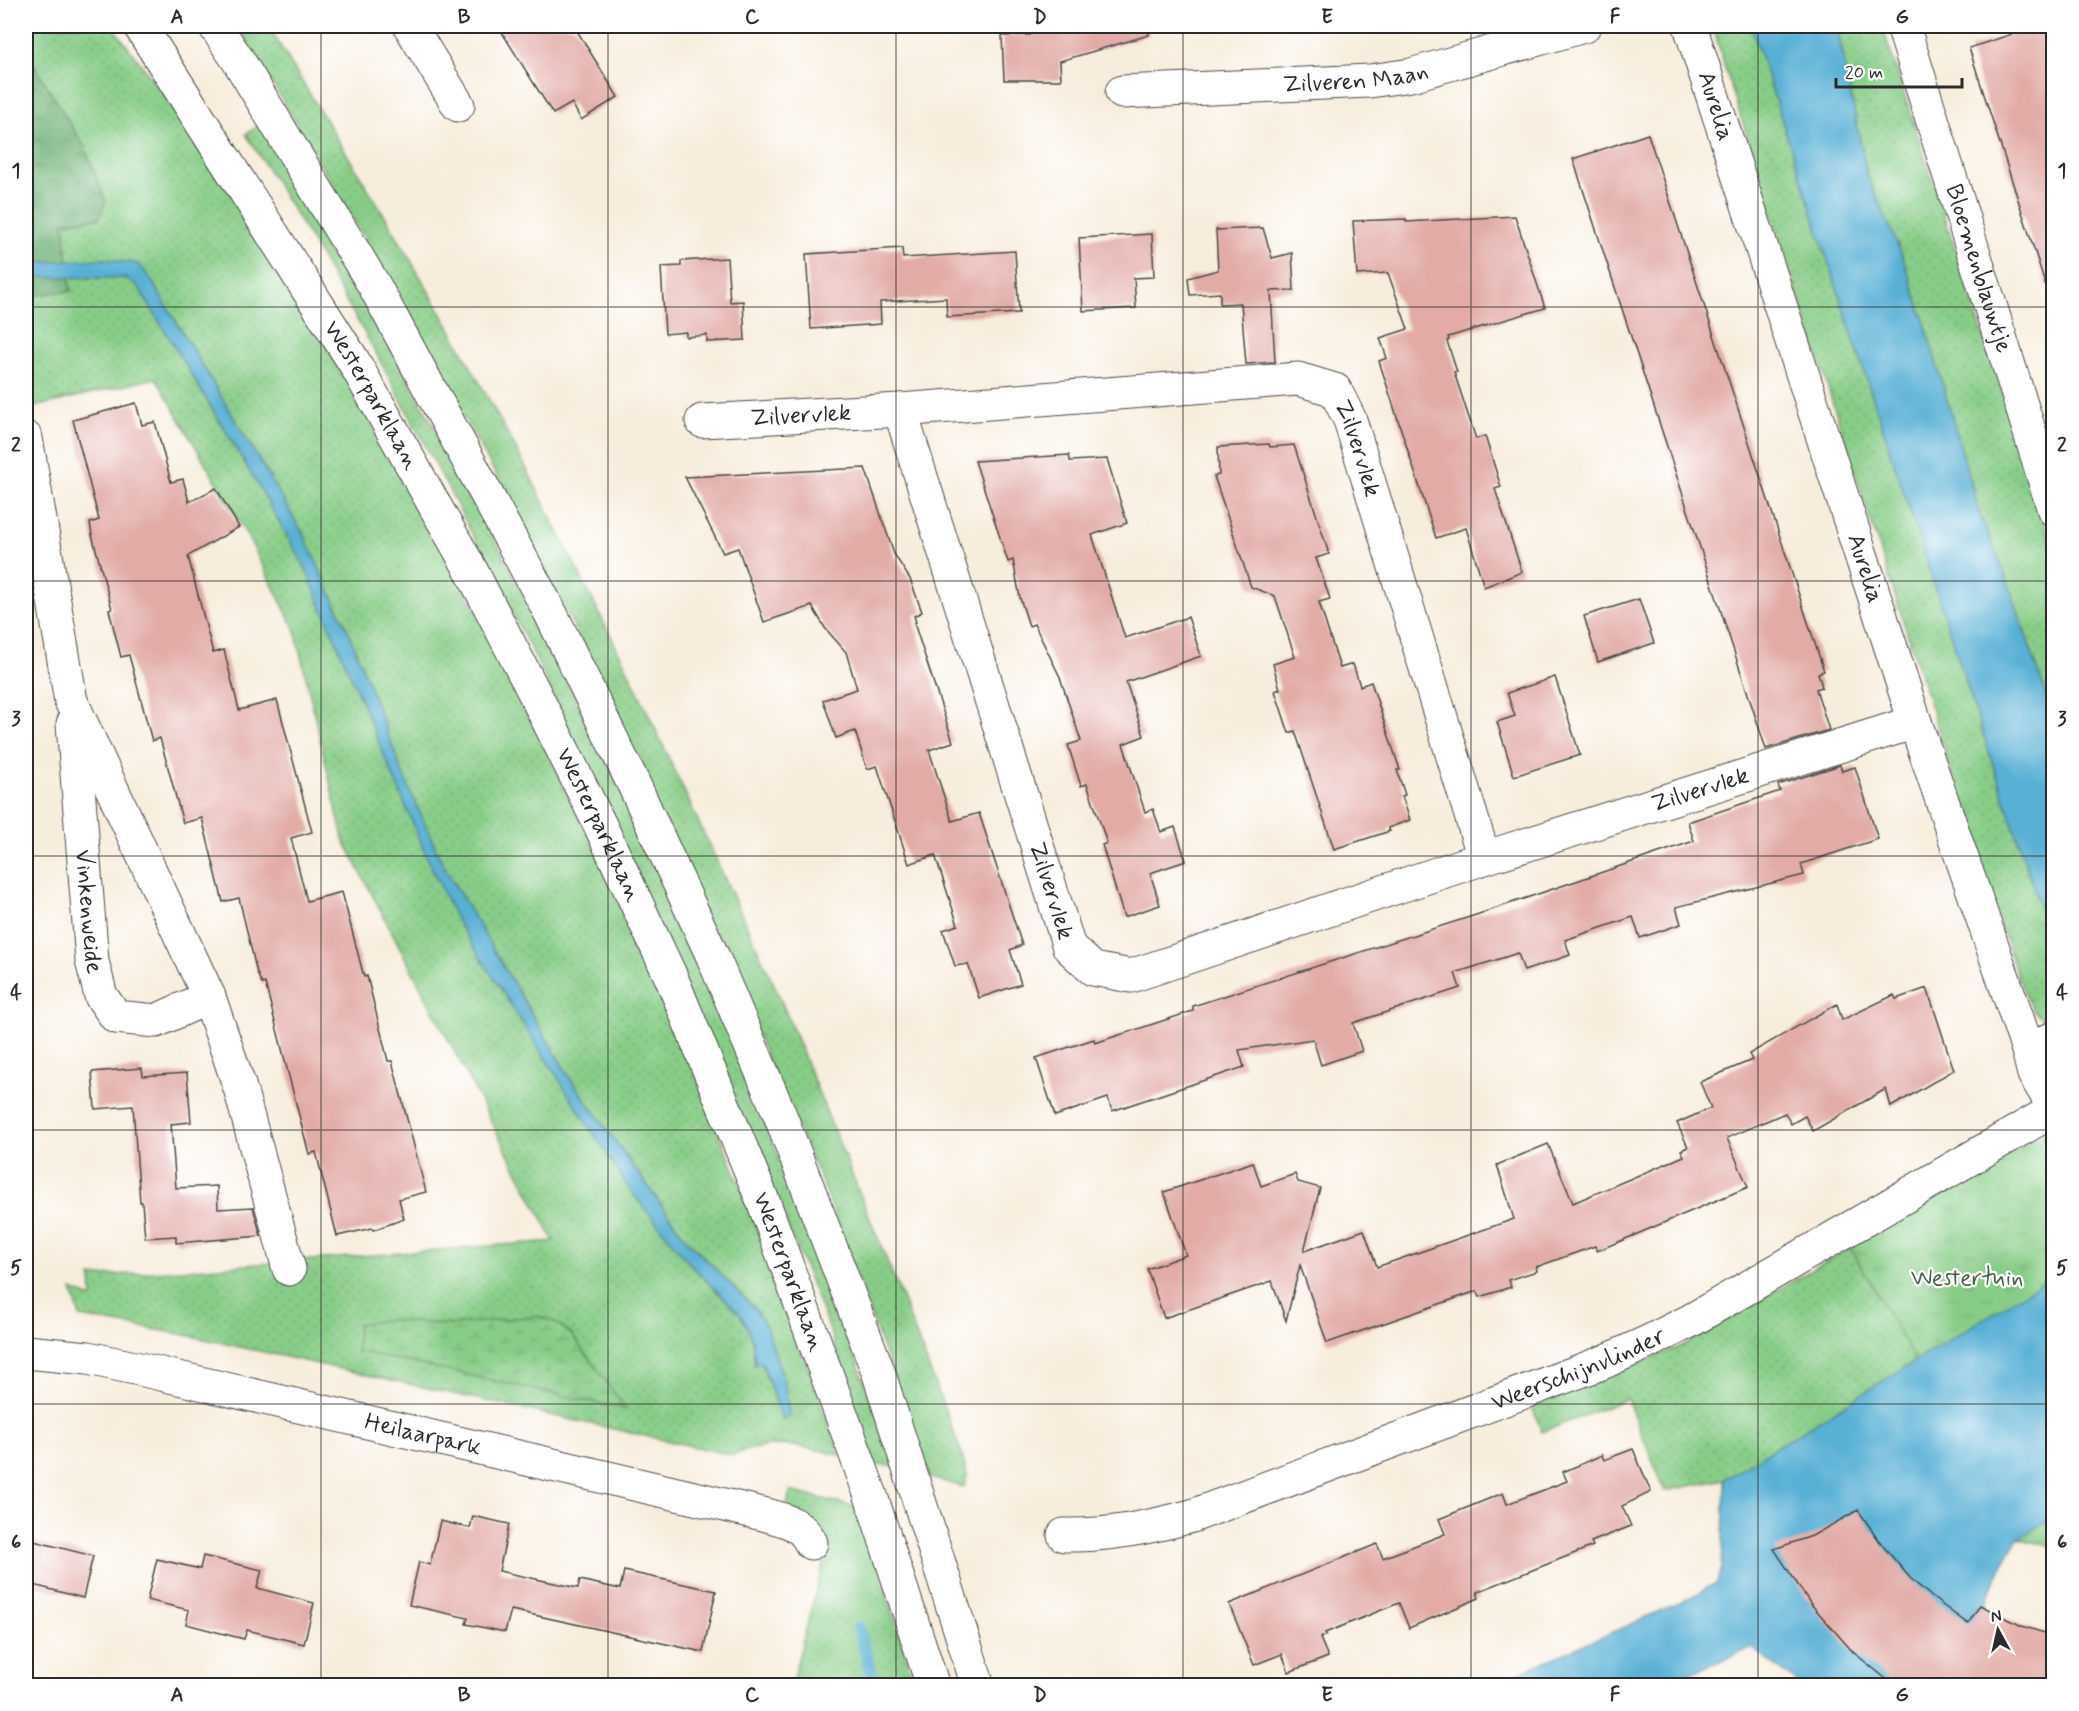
<svg xmlns="http://www.w3.org/2000/svg" width="2079" height="1711" viewBox="0 0 2079 1711" font-family="Mynerve,sans-serif">
  <style>
    .grass { fill: url(#grass-dots); stroke: #597c59; stroke-width: 1.5; fill-rule: evenodd }
    .forest { fill: url(#forest-crowns); stroke: #4c6e50; stroke-width: 1.5 }
    .wetland { fill: url(#wetland-marsh); stroke: #597c59; stroke-width: 1.5 }
    .park { fill: url(#park-tufts); stroke: #597c59; stroke-width: 1.5 }
    .water { fill: #58b0d5; stroke: #426e80; stroke-width: 1.5 }
    .lines { fill: none; stroke-linecap: round; stroke-linejoin: round }
    .stream { stroke: #58b0d5; stroke-width: 12 }
    .building { fill: #e2aba6 }
    .minor-casing { stroke: #4a4846; stroke-width: 35 }
    .major-casing { stroke: #4a4846; stroke-width: 35 }
    .minor { stroke: #fff; stroke-width: 33 }
    .major { stroke: #fff; stroke-width: 33 }
    .grid { fill: none; stroke: #2b2b2b; stroke-width: 1.5; stroke-opacity: 0.55 }
    .labels { text-anchor: middle; dominant-baseline: central; stroke-width: 4.5; stroke-linejoin: round; paint-order: stroke }
    .street-label { font-size: 24px; fill: #2b2b2b; stroke: #fff }
    .park-label { font-size: 24px; fill: #4b644b; stroke: #fff }
    .neatline { fill: none; stroke: #2b2b2b; stroke-width: 2 }
    .grid-label { font-size: 20px; text-anchor: middle; font-weight: bold; fill: #2b2b2b }
  </style>
  <defs>
    <pattern id="grass-dots" width="8" height="8" patternUnits="userSpaceOnUse" patternTransform="scale(1.5)"><rect width="8" height="8" fill="#87cd87"/><path d="M2 2h.1M6 6h.1" fill="none" stroke="#75b075" stroke-width="1.8" stroke-linecap="round"/></pattern>
    <pattern id="forest-crowns" width="20" height="18" patternUnits="userSpaceOnUse" patternTransform="scale(1.5)"><rect width="20" height="18" fill="#6db074"/><path d="M2 6a3 3 0 1 1 6 0M12 15a3 3 0 1 1 6 0" fill="none" stroke="#5a8f5f"/></pattern>
    <pattern id="wetland-marsh" width="20" height="14" patternUnits="userSpaceOnUse" patternTransform="scale(1.5)"><rect width="20" height="14" fill="#87cd87"/><path d="M1 5h8M5 5V1M11 12h8M15 12V8" fill="none" stroke="#75b075"/></pattern>
    <pattern id="park-tufts" width="24" height="20" patternUnits="userSpaceOnUse" patternTransform="scale(1.5)"><rect width="24" height="20" fill="#87cd87"/><path d="M3 7l-1-3M5 7V3M7 7l1-3M15 17l-1-3M17 17v-4M19 17l1-3" fill="none" stroke="#75b075"/></pattern>
  </defs>
  <rect width="100%" height="100%" fill="#fff"/>
  <filter id="ink" filterUnits="userSpaceOnUse"><feTurbulence type="fractalNoise" baseFrequency=".0167" numOctaves="2"/><feDisplacementMap in="SourceGraphic" scale="12" xChannelSelector="R" yChannelSelector="G"/><feConvolveMatrix kernelMatrix="1 2 1 2 8 2 1 2 1" color-interpolation-filters="sRGB"/></filter>
  <filter id="wash" filterUnits="userSpaceOnUse"><feTurbulence type="fractalNoise" baseFrequency=".008" numOctaves="4" result="noise"/><feDisplacementMap in="SourceGraphic" scale="24" xChannelSelector="R" yChannelSelector="G"/><feGaussianBlur stdDeviation="1.35" result="paint"/><feColorMatrix in="noise" values="0 0 0 0 0 0 0 0 0 0 0 0 0 0 0 0 0 1.4 0 .05"/><feComposite in="paint" operator="in"/></filter>
  <g filter="url(#wash)">
    <rect width="100%" height="100%" fill="#f7eddc"/>
    <g class="grass">
      <path d="M26 26H112L205 148 303 303 472 601 591 841 704 1095 749 1207 840 1455C796 1445 777 1439 732 1455L181 1334 80 1317 72 1290 92 1298 91 1277 554 1241 343 839 295 630 248 537 156 378 34 407 26 368V296L71 291 69 277 125 278 138 286 257 483 305 567 431 866 457 921 690 1264 740 1314 751 1335 755 1365 761 1363 782 1418 790 1416 754 1308 685 1238 570 1078 444 867 404 777 349 633 304 535 150 278 138 264 104 259 68 262 64 223 99 218 85 148 26 52ZM537 1316 557 1323 572 1335 389 1320 450 1325Z"/>
      <path d="M238 26H268L389 223 446 321 523 462 627 668 778 993 897 1285 962 1454 967 1476 964 1487 930 1478 826 1192 600 678 500 482 351 215Z"/>
      <path d="M1713 26H1751L2048 932 2053 937V1019L2045 1021 2032 1009 2018 978 1724 65Z"/>
      <path d="M1837 26H1882L2053 548V715L2005 574 1982 521 1923 317 1902 255 1867 175Z"/>
      <path d="M261 124C423 395 573 675 701 965 719 1006 735 1048 751 1089 802 1214 850 1339 895 1466L875 1465 829 1328 777 1199 550 687 464 518 371 344 304 228 246 134Z"/>
      <path d="M2014 1152 2053 1276 1725 1479 1665 1491 1627 1399 1542 1432 1531 1405 1682 1346Z"/>
      <path d="M790 1491 860 1508 915 1685H791L823 1565 817 1536 787 1505Z"/>
    </g>
    <path class="forest" d="M26 52 85 148 106 201 99 218 64 223 68 262H43L37 277H69L71 291 26 296Z"/>
    <path class="wetland" d="M537 1316 557 1323 572 1335 626 1409 357 1351 358 1324 389 1320 450 1325Z"/>
    <path class="park" d="M2053 1128V1547L2018 1538 1850 1247Z"/>
    <g class="water">
      <path d="M1751 26H1837L1867 175 1902 255 1923 317 1982 521 2005 574 2053 715V937L2048 932Z"/>
      <path d="M104 259 138 264 150 278 304 535 349 633 404 777 444 867 570 1078 685 1238 754 1308 766 1326 784 1381 790 1417 782 1419 762 1363 755 1365V1357L751 1335 740 1314 690 1264 630 1190 457 921 431 866 305 567 257 483 138 286 125 278 36 277 32 267 43 262Z"/>
      <path d="M2053 1276V1519L2018 1538 1997 1575 1957 1685H1801L1752 1648 1661 1685 1489 1686 1680 1603 1716 1583 1722 1568 1725 1479Z"/>
    </g>
    <g class="lines">
      <path class="stream" d="M858 1627 875 1686"/>
    </g>
    <g id="blocks">
      <g class="building">
        <path d="M498 26H574L618 97 581 120 572 103 553 114Z"/>
        <path d="M1027 26H1148L1149 35 1060 61 1061 80H1004L1002 36 1030 35Z"/>
        <path d="M2037 26H2048L2054 43V285L2046 286 1969 48Z"/>
        <path d="M1648 134 1824 671 1818 673 1822 687 1816 689 1829 730 1766 749 1573 159Z"/>
        <path d="M1515 216 1545 308 1448 337 1449 340 1447 341 1457 372H1454L1476 439 1485 436 1501 487 1495 489 1522 572 1484 587 1466 528 1436 538 1379 361 1387 358 1380 338 1408 329 1388 273 1357 275 1353 221 1406 219V222Z"/>
        <path d="M1263 228 1272 258 1292 253 1294 290 1271 291 1275 362 1246 364 1241 303 1220 304V293L1190 295 1188 278 1218 270 1216 230Z"/>
        <path d="M1152 234 1154 277 1134 278 1136 308 1083 311 1079 238Z"/>
        <path d="M902 248 903 258 1015 251 1019 313 947 317 946 298 880 302 881 324 811 329 806 254Z"/>
        <path d="M727 258 730 302 743 301 745 340 707 342V335L686 337V332L665 334 661 267 681 266V261Z"/>
        <path d="M136 403 142 425 155 422 171 482 183 479 189 502 216 488 239 527 188 556 213 653 224 650 239 710 277 700 312 832 291 838 307 901 342 892 364 977 367 976 388 1061H392L426 1192 399 1199 404 1219 373 1230 372 1228 337 1236 316 1152 309 1154 265 983 262 984 257 973 239 898 223 902 202 818 183 823 160 738 152 741 129 655 121 657 109 610 112 609 92 535 90 523 99 520 73 420Z"/>
        <path d="M1269 444 1270 447 1294 445 1329 554 1316 558 1330 599 1319 602 1340 668 1353 664 1360 686 1371 682 1400 770H1397L1405 795 1402 796 1410 820 1388 828 1390 831 1334 849 1295 731 1289 733 1275 691 1280 689 1273 664 1295 657 1275 596 1251 587 1214 476 1219 475 1218 447Z"/>
        <path d="M1069 455 1070 461 1107 459 1127 523 1092 535 1125 638 1188 617 1201 656 1126 682 1144 736 1123 744 1145 812 1153 809 1161 832 1175 827 1186 861 1150 873 1160 905 1124 917 1102 845 1107 843 1087 784 1081 786 1068 745 1081 741 1060 677 1034 624 1029 626 1020 598 1013 560 1008 562 975 461Z"/>
        <path d="M865 468 894 554 910 579 922 612 914 616 916 622 914 623 953 742 929 750 952 821 979 813 1022 945 1010 950 1021 984 979 998 968 964 955 966 943 930 958 925 935 855 909 864 877 766 867 769 855 731 836 738 823 700 857 689 846 652 825 628 812 606 764 622 738 548 723 553 685 477Z"/>
        <path d="M1639 599 1654 643 1598 662 1584 616Z"/>
        <path d="M1555 677 1580 755 1514 776 1497 722 1515 716 1507 693Z"/>
        <path d="M1840 765 1842 771 1855 767 1878 839 1801 864 1804 875 1676 907 1681 924 1640 938 1633 917 1565 940 1570 955 1524 971 1518 953 1455 973 1460 988 1353 1023 1362 1051 1321 1065 1313 1039 1239 1050 1244 1067 1112 1111 1108 1098 1055 1116 1036 1058 1094 1039 1095 1043 1193 1011V1006L1479 914 1694 841 1688 822 1780 791 1778 785Z"/>
        <path d="M1927 988 1954 1070 1891 1107 1886 1089 1813 1131 1805 1116 1791 1124 1785 1113 1727 1138 1748 1187 1597 1251 1595 1246 1536 1267 1537 1271 1508 1280 1511 1287 1480 1297 1477 1291 1327 1343 1300 1265 1286 1321 1272 1281 1164 1318 1147 1269 1186 1255 1164 1192 1253 1162 1261 1186 1295 1174 1298 1182 1320 1188 1304 1251 1364 1230 1377 1267 1514 1219 1497 1165 1548 1144 1573 1203 1684 1156 1681 1150 1688 1147 1677 1123 1711 1108 1700 1082 1752 1060 1749 1054 1837 1004 1842 1020 1894 995 1896 999Z"/>
        <path d="M142 1068 143 1076 187 1073 191 1122 171 1124 176 1188 217 1186 218 1209 253 1207 261 1236 176 1243V1236L145 1238 142 1202H140L133 1106 95 1109 92 1072Z"/>
        <path d="M1633 1449 1651 1492 1622 1506 1631 1526 1591 1542 1593 1546 1477 1592 1479 1598 1409 1628 1399 1603 1325 1633 1326 1635 1320 1638 1328 1657 1289 1672 1282 1654 1254 1665 1229 1604 1377 1544 1383 1558 1445 1534 1439 1519 1503 1493 1507 1504 1567 1481 1563 1472 1602 1455 1604 1460Z"/>
        <path d="M1858 1510 1883 1546 1911 1579 1933 1598 1968 1624 1980 1605 2022 1626 2054 1636V1686H1895L1853 1652 1810 1603 1774 1549 1812 1536Z"/>
        <path d="M473 1516 509 1524 499 1571 578 1588 580 1580 620 1589 624 1571 716 1591 703 1652 511 1610 505 1632 466 1624 468 1618 409 1605 419 1562 430 1565 440 1521 470 1528Z"/>
        <path d="M26 1539 93 1556 83 1598 26 1583Z"/>
        <path d="M203 1556 262 1570 257 1588 314 1603 304 1644 247 1630 244 1639 186 1624 189 1610 147 1600 157 1559 200 1569Z"/>
      </g>
    </g>
  </g>
  <g filter="url(#ink)">
    <use href="#blocks" fill-opacity="0" stroke="#4a4846" stroke-width="1.5"/>
    <g class="lines">
      <g class="minor-casing">
        <g id="minor">
          <path d="M410 26 458 105"/>
          <path id="s1" d="M1690 26 1915 722 2028 1050 2034 1074 2054 1107"/>
          <path id="s2" d="M1903 26 2054 510"/>
          <path id="s3" d="M1122 92 1370 81 1411 75 1584 26"/>
          <path id="s4" d="M900 410 1069 947 1093 969 1131 976 1484 858 1915 722"/>
          <path id="s5" d="M702 421 900 410 1298 379 1335 390 1350 420 1484 858"/>
          <path d="M26 438 71 701 209 997 240 1088 289 1269"/>
          <path id="s6" d="M73 724 92 961 101 996 116 1017 156 1021 209 997"/>
          <path d="M2028 1050 2054 1038"/>
          <path id="s7" d="M26 1352 88 1358 144 1370 763 1514C784 1520 801 1522 811 1543"/>
          <path id="s8" d="M1064 1535C1108 1536 1150 1527 1192 1516L1604 1362 1648 1342 1690 1321 2054 1110"/>
        </g>
      </g>
      <g class="major-casing">
        <g id="major">
          <path id="s9" d="M140 26 354 362 471 570 536 696 600 825 671 977 765 1206 871 1496 933 1686"/>
          <path d="M215 26 238 60 374 285 551 614 636 789 713 957 780 1115 878 1371 978 1686"/>
        </g>
      </g>
      <use href="#minor" class="minor"/>
      <use href="#major" class="major"/>
    </g>
  </g>
  <path class="grid" d="M321 26V1686M608 26V1686M896 26V1686M1183 26V1686M1471 26V1686M1758 26V1686M26 307H2054M26 581H2054M26 856H2054M26 1130H2054M26 1404H2054"/>
  <g class="labels">
    <g class="street-label">
      <text stroke="none"><textPath href="#s3" startOffset="234">Zilveren Maan</textPath></text>
      <text stroke="none"><textPath href="#s1" startOffset="84">Aurelia</textPath></text>
      <text stroke="none"><textPath href="#s2" startOffset="254">Bloemenblauwtje</textPath></text>
      <text stroke="none"><textPath href="#s9" startOffset="436">Westerparklaan</textPath></text>
      <text stroke="none"><textPath href="#s5" startOffset="99">Zilvervlek</textPath></text>
      <text stroke="none"><textPath href="#s5" startOffset="699">Zilvervlek</textPath></text>
      <text stroke="none"><textPath href="#s1" startOffset="570">Aurelia</textPath></text>
      <text stroke="none"><textPath href="#s4" startOffset="1233">Zilvervlek</textPath></text>
      <text stroke="none"><textPath href="#s9" startOffset="922">Westerparklaan</textPath></text>
      <text stroke="none"><textPath href="#s4" startOffset="504">Zilvervlek</textPath></text>
      <text stroke="none"><textPath href="#s6" startOffset="188">Vinkenweide</textPath></text>
      <text stroke="none"><textPath href="#s9" startOffset="1408">Westerparklaan</textPath></text>
      <text stroke="none"><textPath href="#s8" startOffset="543">Weerschijnvlinder</textPath></text>
      <text stroke="none"><textPath href="#s7" startOffset="406">Heilaarpark</textPath></text>
    </g>
    <g class="park-label">
      <text x="1967" y="1278">Westertuin</text>
    </g>
  </g>
  <rect width="2079" height="1711" fill="none" stroke="#fff" stroke-width="66"/>
  <g transform="translate(1998 1630) rotate(352)" stroke="#ffffff" stroke-width="4.5" paint-order="stroke">
  <path d="M0-4.5L10 22L0 15L-10 22Z" fill="#2b2b2b"/>
  <text y="-9" font-size="16" font-weight="bold" text-anchor="middle" fill="#2b2b2b">N</text>
  </g>
  <path d="M1836 78v9h126v-9" fill="none" stroke="#2b2b2b" stroke-width="3"/>
  <text x="1845" y="78" font-size="18" fill="#2b2b2b" stroke="#ffffff" stroke-width="4.5" paint-order="stroke">20 m</text>
  <rect x="33" y="33" width="2013" height="1645" class="neatline"/>
  <g class="grid-label">
    <text x="177" y="23">A</text>
    <text x="464" y="23">B</text>
    <text x="752" y="23">C</text>
    <text x="1040" y="23">D</text>
    <text x="1327" y="23">E</text>
    <text x="1615" y="23">F</text>
    <text x="1902" y="23">G</text>
    <text x="16" y="177">1</text>
    <text x="2062" y="177">1</text>
    <text x="16" y="451">2</text>
    <text x="2062" y="451">2</text>
    <text x="16" y="725">3</text>
    <text x="2062" y="725">3</text>
    <text x="16" y="999">4</text>
    <text x="2062" y="999">4</text>
    <text x="16" y="1274">5</text>
    <text x="2062" y="1274">5</text>
    <text x="16" y="1548">6</text>
    <text x="2062" y="1548">6</text>
    <text x="177" y="1701">A</text>
    <text x="464" y="1701">B</text>
    <text x="752" y="1701">C</text>
    <text x="1040" y="1701">D</text>
    <text x="1327" y="1701">E</text>
    <text x="1615" y="1701">F</text>
    <text x="1902" y="1701">G</text>
  </g>
</svg>
